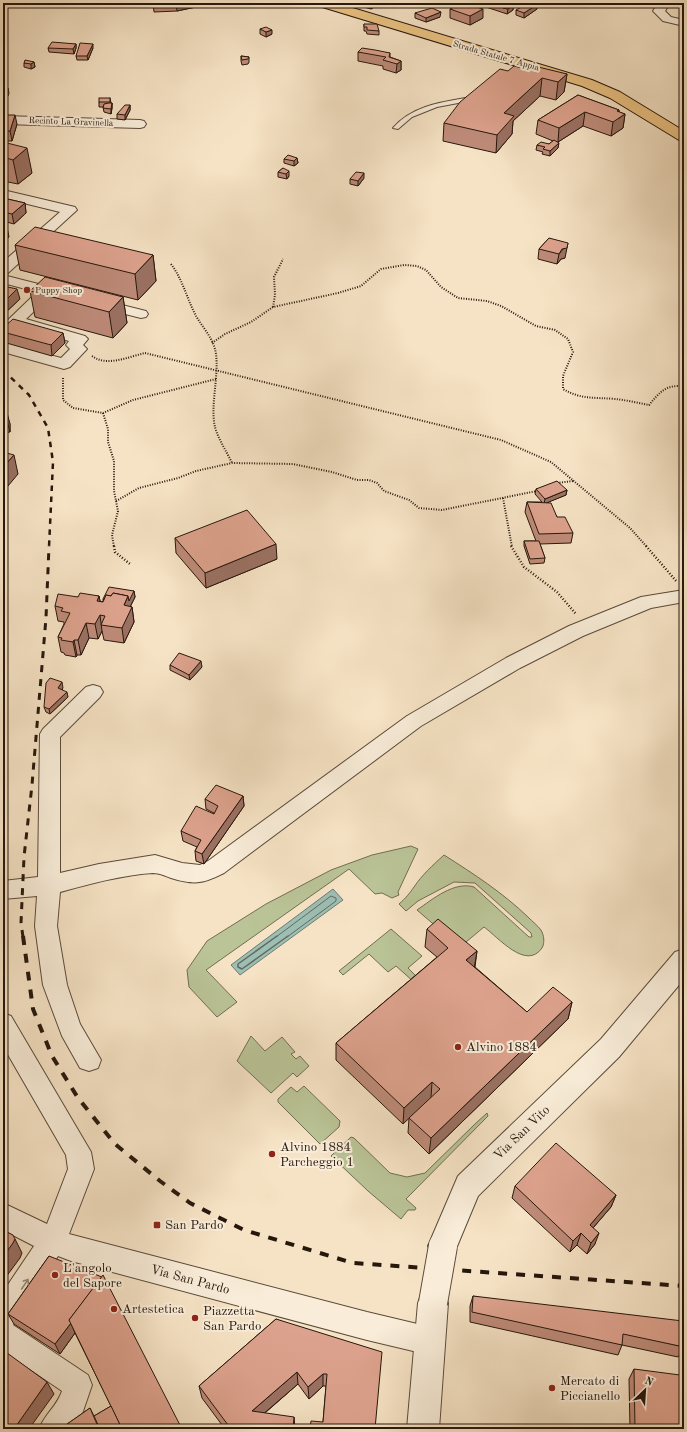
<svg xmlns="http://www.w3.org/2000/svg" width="687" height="1432" viewBox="0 0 687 1432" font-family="'Old Standard TT',serif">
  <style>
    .green { fill: #bac497; stroke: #706e52 }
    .water { fill: #9dbeb3; stroke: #6d7b70 }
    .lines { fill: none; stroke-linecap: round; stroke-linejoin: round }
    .shore-far1 { stroke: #626a60; stroke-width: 1 }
    .shore { stroke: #626a60; stroke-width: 1.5 }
    .service-casing { stroke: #5a4a3a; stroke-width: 2 }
    .minor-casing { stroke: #5a4a3a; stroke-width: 2 }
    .tertiary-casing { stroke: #5a4a3a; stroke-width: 2 }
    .primary-casing { stroke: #26170c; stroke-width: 2 }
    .path-far2 { stroke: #26170c; stroke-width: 1.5; stroke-dasharray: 0.5 1; stroke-linecap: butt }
    .path-far1 { stroke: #26170c; stroke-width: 2; stroke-dasharray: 1 1.5; stroke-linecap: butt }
    .path { stroke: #26170c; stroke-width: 2.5; stroke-dasharray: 1 2; stroke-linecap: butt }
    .service { fill: #f9edd9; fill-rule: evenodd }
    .minor { fill: #f9edd9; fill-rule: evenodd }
    .tertiary { fill: #f9edd9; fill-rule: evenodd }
    .primary { fill: #ebc282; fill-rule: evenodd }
    .rail-far2 { stroke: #26170c; stroke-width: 2.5; stroke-dasharray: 5.5 5.5; stroke-linecap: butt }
    .rail-far1 { stroke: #26170c; stroke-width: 3; stroke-dasharray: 7 7; stroke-linecap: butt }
    .rail { stroke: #26170c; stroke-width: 4; stroke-dasharray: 9 9; stroke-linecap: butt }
    .tertiary-bridge-casing { stroke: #5a4a3a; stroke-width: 30; stroke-linecap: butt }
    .tertiary-bridge { stroke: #f9edd9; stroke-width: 28 }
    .wall { fill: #be8b79; stroke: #26170c }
    .shaded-wall { fill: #9b7163; stroke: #26170c }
    .building { fill: #dda28d; stroke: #26170c }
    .oneway { stroke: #9a8d7d }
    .poi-dot { fill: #8f2418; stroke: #f9edd9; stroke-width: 1.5 }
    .labels { text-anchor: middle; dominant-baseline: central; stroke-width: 4; stroke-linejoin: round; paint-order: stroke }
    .far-street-label { font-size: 9px; fill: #26170c; stroke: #f9edd9 }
    .far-poi-label { font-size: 9px; fill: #26170c; stroke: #f9edd9; text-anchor: start }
    .near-poi-label { font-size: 13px; fill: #26170c; stroke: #f9edd9; text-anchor: start }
    .near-street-label { font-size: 13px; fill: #26170c; stroke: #f9edd9 }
  </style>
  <rect width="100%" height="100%" fill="#f6e3c5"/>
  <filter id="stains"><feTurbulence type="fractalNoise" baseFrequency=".005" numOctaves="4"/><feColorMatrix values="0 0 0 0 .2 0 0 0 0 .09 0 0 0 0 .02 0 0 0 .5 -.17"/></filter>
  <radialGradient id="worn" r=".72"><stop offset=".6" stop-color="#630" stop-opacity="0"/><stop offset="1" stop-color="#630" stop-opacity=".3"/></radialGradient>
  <g class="green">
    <path d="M411 846 418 849 398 892 399 895 392 898 382 893 375 894 349 869 206 970 237 1002 217 1017 189 987 187 970 207 941 266 904 331 870 372 855Z"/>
    <path d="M444 855C474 874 503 893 528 917 532 921 538 926 541 930 544 935 545 943 542 948 526 971 498 937 484 927L460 947 417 910C433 899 454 881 474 887L529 937H532L531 933 475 883 454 882 418 901 406 911 399 904C406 898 409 894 414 887 422 875 433 865 444 855Z"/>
    <path d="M391 929 422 956 408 968 418 978 414 982 396 966 388 972 369 954 343 975 339 971Z"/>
    <path d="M251 1036 265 1051 282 1037 295 1052 291 1054 296 1059 300 1056 309 1066 297 1077 293 1073 271 1093 237 1061Z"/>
    <path d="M304 1086 340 1121 339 1127 320 1144 278 1102V1099L291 1087 297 1092Z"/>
    <path d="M487 1113 488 1116 406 1199 416 1208 415 1210H408L401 1219 368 1191 331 1156 351 1137 354 1138 390 1173 407 1177 425 1173 475 1124Z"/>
  </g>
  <path class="water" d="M333 889 343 900 240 975 231 965Z"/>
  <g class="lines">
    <path class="shore-far1" d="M276 937 331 896 336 898V901L287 937"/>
    <path class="shore" d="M277 936 238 964V967L242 969 288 936"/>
    <g class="service-casing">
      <path id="service" d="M472 97 474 98V100L437 107 412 117 398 129 393 128C413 105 443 102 472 97Z"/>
    </g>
    <g class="minor-casing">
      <g id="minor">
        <path d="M658 3H670L665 11 671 17 684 20V26L663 21 653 11Z"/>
        <path d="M3 116 140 120 144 121 146 124 144 127 140 128 3 124Z"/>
        <path d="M3 190 75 207 77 210 8 273 3 274V262L60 212 3 198Z"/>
        <path d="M3 275 62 290 64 293 62 296 57 297 50 296 26 319 85 336 88 339 83 345 87 349 70 367 64 369 3 352V342L61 358 70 349 66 345 69 341 10 324 7 321 10 318 37 292 3 283Z"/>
        <path d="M98 299 146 311 148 314 146 317 141 318 93 306 91 303 93 300Z"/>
        <path d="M684 590V602L651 608 583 636 520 668 421 726 224 873C202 884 194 885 171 878 166 876 159 873 153 873 122 875 90 884 60 892L57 926 67 985 80 1024 101 1060 98 1068 89 1071 80 1068 62 1036 43 985 35 926 37 896 3 899V881L38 877 40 734 43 729 86 687 93 685 100 687 103 692 100 697 60 737V873L99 864 155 855 182 863 200 865 208 861 407 716 506 658 569 626 641 597Z"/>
        <path d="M3 1013 11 1016 91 1152 94 1169 69 1234 367 1312 430 1327 440 1331 444 1341 440 1351 430 1355 367 1340 71 1261 58 1256 13 1325 88 1375 92 1385 80 1420 72 1429H39C45 1414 57 1406 62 1391L3 1351V1292L34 1246 3 1230V1203L47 1224 68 1169 66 1155 3 1046Z"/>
      </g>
    </g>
    <g class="tertiary-casing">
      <g id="tertiary">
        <path d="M684 949V979L619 1057 478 1196 453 1256 443 1261 433 1256 428 1246 458 1176 601 1039 675 952Z"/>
        <path d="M433 1288 444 1292 448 1303 439 1429H407L418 1303 422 1292Z"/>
      </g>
    </g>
    <g class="primary-casing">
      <path id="primary" d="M317 3H336L592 80 620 92 684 131V141L679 140 610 98 582 86 319 6Z"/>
    </g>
    <path class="path-far2" d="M3 5H14"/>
    <g class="path-far1">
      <path d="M171 264C183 280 187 299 196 316 203 328 214 339 216 354 219 377 210 406 215 427 218 439 227 452 232 463"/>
      <path d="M273 307 275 295 274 277 283 259"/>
      <path d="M212 343 225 334 251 322 273 307 338 293 361 286 381 269 404 265 417 266 426 270 441 287 458 298 487 301 501 306 536 326 555 330 568 339 573 352 563 376V389C582 400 594 397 615 399 626 400 638 403 649 405 659 393 667 383 684 387"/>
      <path d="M92 356C107 367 128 357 145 353L501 440 551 462 630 528 647 547"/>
      <path d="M63 378V400L73 408 103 413 133 400 216 379"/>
      <path d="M103 413 108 429V442L114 461V491L118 511 112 535 114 547"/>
      <path d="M557 483 573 481"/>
      <path d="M503 498 512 547"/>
      <path d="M116 501 139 488 178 478 196 471 232 463 293 464 332 472 357 480H369L377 483 384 491 409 500 419 508 442 510 537 491"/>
    </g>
    <g class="path">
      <path d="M114 546 115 552 130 564"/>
      <path d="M511 546 524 567 557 592 576 614"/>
      <path d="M646 546 677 582"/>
    </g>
    <use href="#service" class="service"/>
    <use href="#minor" class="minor"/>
    <use href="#tertiary" class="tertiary"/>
    <use href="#primary" class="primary"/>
    <path class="rail-far2" d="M3 370 29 395 48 428 53 462 49 547"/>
    <path class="rail-far1" d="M23 937 21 923 24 857 32 785 46 618 49 546"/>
    <path class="rail" d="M23 936 33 1009 52 1056 78 1098 115 1144 160 1181 190 1203 244 1230 353 1263 684 1286"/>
    <g class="tertiary-bridge-casing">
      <path id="tertiary-bridge" d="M433 1303 443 1246"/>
    </g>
    <use href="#tertiary-bridge" class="tertiary-bridge"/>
  </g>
  <g class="wall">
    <path d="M153 3H205V5L177 11 154 12Z"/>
    <path d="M350 3H380L371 9Z"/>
    <path d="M474 3H518L513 6V10L507 14Z"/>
    <path d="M450 9 483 18 470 25 450 18Z"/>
    <path d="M537 9 524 18 516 15V10Z"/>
    <path d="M415 13 440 17 426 22 415 18Z"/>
    <path d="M364 24 379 31V35L367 34 366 31H364Z"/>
    <path d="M260 29 272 34 266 37 260 34Z"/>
    <path d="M76 44V48L74 54 49 52 48 48Z"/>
    <path d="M93 48 88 60H77L76 56Z"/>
    <path d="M358 52 390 53V57L401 61V70L396 73 383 69V66L358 61Z"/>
    <path d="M241 56 249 57V62L248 64 242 65 241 61Z"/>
    <path d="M34 62 35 67 31 69 24 67V63Z"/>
    <path d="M526 69 567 74 564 92 556 100 540 96 513 121 512 134 496 153 443 141 444 123Z"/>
    <path d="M3 88H8L9 93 8 96H5L4 98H3Z"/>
    <path d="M578 95 619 110V112L625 114 623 128 611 136 583 126 558 142V148L550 156 542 154 543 152 536 150 537 145 549 144 553 141 536 134 538 120Z"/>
    <path d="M110 98 111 103H112V108L111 114 104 112 103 107H99V102Z"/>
    <path d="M130 105V110L125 120 117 119V114Z"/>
    <path d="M3 115 17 124 12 141H3Z"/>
    <path d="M3 142 32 173 18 184 3 181Z"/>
    <path d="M297 158 298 163 294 166 284 163V159Z"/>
    <path d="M283 168 289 176 287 179 278 177V172Z"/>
    <path d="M364 178 358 186 350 184V179Z"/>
    <path d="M3 198 25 203 26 213 14 224 3 221Z"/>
    <path d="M549 238 565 258 561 259 557 264 538 259 539 249Z"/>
    <path d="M15 245 153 255 156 281 138 300 20 270Z"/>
    <path d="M3 286 20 299 6 312 3 311Z"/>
    <path d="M30 291 123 297 127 323 113 338 35 317Z"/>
    <path d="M3 328 63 333 65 343 52 356 3 342Z"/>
    <path d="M3 405 10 424V432L3 433Z"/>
    <path d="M536 489 567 490 566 495 548 502 557 517 573 533 571 543 540 544 545 558 544 563 530 564 524 546V541H536L525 512 527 502H542L535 494Z"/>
    <path d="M175 538 277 559 206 588 176 553Z"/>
    <path d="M134 591 135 597 130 607H132L134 622 124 643 104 640 102 631 98 639 89 638 81 655H77L76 657 65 655 64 653 61 652 58 637 64 624V622L58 621 55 606 78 597 99 596 100 601 103 602V599Z"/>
    <path d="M170 665 202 667 190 680 170 670Z"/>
    <path d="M63 688 62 689 68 697 50 714 46 712 44 707Z"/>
    <path d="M243 796 244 806 204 864 196 861 195 851 197 847 183 841 181 831 214 814V813L206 809 205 799Z"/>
    <path d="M427 929 477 951 475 967 527 1012 572 1002 568 1019 429 1154 408 1133 409 1118 403 1124 336 1060V1043L437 957 425 947Z"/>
    <path d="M515 1186 616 1195 611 1207 593 1228 595 1244 587 1254 577 1245 570 1252 512 1198Z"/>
    <path d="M49 1256 182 1429H60L90 1408 94 1416 111 1406 75 1333 60 1354 14 1324 8 1314Z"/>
    <path d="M473 1296 684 1347 678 1357 622 1345 618 1355 470 1322V1306Z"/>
    <path d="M276 1319 381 1365 323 1422 326 1386H323L309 1399 298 1384 265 1413 295 1429H225L202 1398 199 1386Z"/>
    <path d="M634 1369 682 1429H630L629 1379Z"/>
  </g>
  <g class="shaded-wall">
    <path d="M176 3H205V5L177 11Z"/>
    <path d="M371 3H380L371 9Z"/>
    <path d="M504 3H518L513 6V10L507 14 508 9 503 8Z"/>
    <path d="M538 4 537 9 524 18V13Z"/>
    <path d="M483 9V18L470 25V16Z"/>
    <path d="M441 12 440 17 426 22V18Z"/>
    <path d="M272 30V34L266 37V32Z"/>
    <path d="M76 44V48L74 54 73 49Z"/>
    <path d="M93 44V48L88 60 87 56Z"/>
    <path d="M401 61V70L396 73 397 64Z"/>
    <path d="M34 62 35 67 31 69V64Z"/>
    <path d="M567 74 564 92 556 100 558 82Z"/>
    <path d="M542 78 540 96 513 121 512 134 496 153 497 135 504 113Z"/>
    <path d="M112 103V108L111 114V109Z"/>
    <path d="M130 105V110L125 120V115Z"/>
    <path d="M619 110 618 119 625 114 623 128 611 136 613 122 617 111Z"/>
    <path d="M585 112 583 126 558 142 559 128Z"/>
    <path d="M15 115 17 124 12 141 10 131Z"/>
    <path d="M559 143 558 148 550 156V151Z"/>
    <path d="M27 148 32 173 18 184 13 160Z"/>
    <path d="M297 158 298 163 294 166V161Z"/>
    <path d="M289 171V176L287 179 286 174Z"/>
    <path d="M364 173V178L358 186V181Z"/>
    <path d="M25 203 26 213 14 224 12 214Z"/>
    <path d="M7 227 9 237 3 243V232Z"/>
    <path d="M568 243 565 258 561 259 557 264 559 254Z"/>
    <path d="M153 255 156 281 138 300 135 274Z"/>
    <path d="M17 289 20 299 6 312 4 302Z"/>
    <path d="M123 297 127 323 113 338 109 312Z"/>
    <path d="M63 333 65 343 52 356 51 345Z"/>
    <path d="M5 405 10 424V432L5 413Z"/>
    <path d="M14 455 18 474 3 492V467Z"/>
    <path d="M567 490 566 495 544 504 545 499Z"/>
    <path d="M276 544 277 559 206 588 205 573Z"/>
    <path d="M134 591 135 597 130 607H132L134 622 124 643 122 628 124 605 128 596Z"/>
    <path d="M99 596 102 611 100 615 102 631 98 639 95 624 97 601Z"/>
    <path d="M86 623 89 638 81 655 78 640Z"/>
    <path d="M74 640 77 655 76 657 73 642Z"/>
    <path d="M201 661 202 667 190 680 189 675Z"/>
    <path d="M62 682 63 688 59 693 58 688Z"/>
    <path d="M67 692 68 697 50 714 49 709Z"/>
    <path d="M243 796 244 806 204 864 202 854Z"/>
    <path d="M477 951 474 969 466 960Z"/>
    <path d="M572 1002 568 1019 429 1154 431 1138Z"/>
    <path d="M432 1082 431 1098 403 1124 404 1108Z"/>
    <path d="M616 1195 611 1207 586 1236 590 1225Z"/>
    <path d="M581 1233 577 1245 570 1252 573 1241Z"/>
    <path d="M599 1233 595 1244 587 1254 591 1243Z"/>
    <path d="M15 1239 22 1253 20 1258 3 1281V1257Z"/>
    <path d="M71 1323 75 1333 60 1354 55 1344Z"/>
    <path d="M297 1372 298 1384 254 1422 252 1411Z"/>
    <path d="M323 1374V1386L309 1399 308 1387Z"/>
    <path d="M47 1382 54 1394 29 1429H14Z"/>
    <path d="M294 1417 295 1429H293Z"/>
  </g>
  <g class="building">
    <path d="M462 3H464L483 9 470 16 450 9Z"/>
    <path d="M529 3H534L538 4 524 13 516 10Z"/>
    <path d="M508 4 513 6 508 9 503 8Z"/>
    <path d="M432 8 441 12 426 18 415 13Z"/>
    <path d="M364 24H377L379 31 367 30V27H364Z"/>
    <path d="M266 27 272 30 266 32 260 29Z"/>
    <path d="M52 42 76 44 73 49 48 48Z"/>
    <path d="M80 43 93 44 87 56H76Z"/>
    <path d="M362 48 375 50 390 53 389 57 401 61 397 64 383 60 386 57 358 52Z"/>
    <path d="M241 56 249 57 248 59 242 60Z"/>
    <path d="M25 60 34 62 31 64 24 63Z"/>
    <path d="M530 65 567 74 558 82 542 78 504 113 514 116 497 135 444 123 460 102 500 69 508 71 514 66 526 69Z"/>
    <path d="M3 88H8L7 91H4L3 93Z"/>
    <path d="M578 95 619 110 617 111 625 114 613 122 585 112 559 128 538 120Z"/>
    <rect x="99" y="98" width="11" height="4"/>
    <path d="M109 103H112L111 109 103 108 104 104Z"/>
    <path d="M125 105H130L125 115 117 114Z"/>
    <path d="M3 115H15L10 131H3Z"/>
    <path d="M554 140 559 143 550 151 543 149 545 147 537 145 541 142 549 144Z"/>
    <path d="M3 142 27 148 13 160 3 157Z"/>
    <path d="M288 155 297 158 294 161 284 159Z"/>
    <path d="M283 168 289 171 286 174 278 172Z"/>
    <path d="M356 172 364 173 358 181 350 179Z"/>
    <path d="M3 198 25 203 12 214 3 212Z"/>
    <path d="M3 226 7 227 3 232Z"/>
    <path d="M35 227 153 255 135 274 15 245Z"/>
    <path d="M549 238 568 243 567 248 562 249 559 254 539 249Z"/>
    <path d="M45 277 123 297 109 312 30 291Z"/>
    <path d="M3 286 17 289 4 302 3 301Z"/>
    <path d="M13 319 63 333 51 345 3 332V328Z"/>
    <rect x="3" y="405" width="2" height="8"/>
    <path d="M3 452 14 455 3 467Z"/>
    <path d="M557 481 567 490 545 499 536 489Z"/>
    <path d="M527 502 551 503 557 517H565L573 533 539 534Z"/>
    <path d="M247 510 276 544 205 573 175 538Z"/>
    <path d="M524 541H539L545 558 530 559Z"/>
    <path d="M109 587 134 591 129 601 128 596 113 593 111 596 106 595 104 600 103 599Z"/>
    <path d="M80 593 99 596 97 601 103 602 106 595 111 596 113 593 128 596 124 605 132 607 122 628 101 625 105 616 100 615 95 624 86 623 78 640H74L73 642 61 640 62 638 58 637 70 613 61 611 63 608 55 606 58 594 78 597Z"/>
    <path d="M179 653 201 661 189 675 170 665Z"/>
    <path d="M50 678 62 682 58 688 67 692 49 709 44 707 46 683Z"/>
    <path d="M216 785 243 796 202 854 195 851 201 840 181 831 196 806 214 814 218 806 205 799Z"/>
    <path d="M438 919 477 951 466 960 527 1012 553 987 572 1002 431 1138 409 1118 440 1089 432 1082 404 1108 336 1043 448 948 427 929Z"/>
    <path d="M556 1143 616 1195 590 1225 599 1233 591 1243 581 1233 573 1241 515 1186Z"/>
    <path d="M3 1230 13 1235 15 1239 13 1243 3 1257Z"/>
    <path d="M49 1256 102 1277 69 1320 71 1323 55 1344 8 1314Z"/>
    <path d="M103 1275 182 1429H122L69 1320Z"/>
    <path d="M473 1296 683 1321 684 1347 623 1334 622 1345 472 1312Z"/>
    <path d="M276 1319 382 1352 375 1429H310L311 1421 323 1422 327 1374H323L308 1387 297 1372 252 1411 294 1417 293 1429H231L199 1386Z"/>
    <path d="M3 1350 47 1382 14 1429H3Z"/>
    <path d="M634 1369 680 1375 682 1429H635Z"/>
    <path d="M111 1406 122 1429H100L94 1416Z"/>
    <path d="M90 1408 99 1429H60Z"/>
  </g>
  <defs><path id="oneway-shaft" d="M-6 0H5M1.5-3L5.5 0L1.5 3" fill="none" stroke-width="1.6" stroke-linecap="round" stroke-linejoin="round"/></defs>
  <use class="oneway" href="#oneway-shaft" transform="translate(25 1284) rotate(-56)"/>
  <g class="poi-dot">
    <circle cx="27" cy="290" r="4"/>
    <circle cx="458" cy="1047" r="4"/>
    <circle cx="272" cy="1154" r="4"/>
    <rect x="153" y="1221" width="8" height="8" rx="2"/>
    <circle cx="55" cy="1275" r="4"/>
    <circle cx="114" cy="1309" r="4"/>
    <circle cx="195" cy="1318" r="4"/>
    <circle cx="552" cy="1388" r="4"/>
  </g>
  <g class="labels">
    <g class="far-street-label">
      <text transform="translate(496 56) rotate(16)">Strada Statale 7 Appia</text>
      <text transform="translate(71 122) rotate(2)">Recinto La Gravinella</text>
    </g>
    <g class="far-poi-label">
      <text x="35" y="290">Puppy Shop</text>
    </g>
    <g class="near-poi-label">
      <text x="466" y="1047">Alvino 1884</text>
      <text x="280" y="1147">Alvino 1884<tspan x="280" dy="15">Parcheggio 1</tspan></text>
      <text x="165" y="1225">San Pardo</text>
      <text x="63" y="1268">L'angolo<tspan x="63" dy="15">del Sapore</tspan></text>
      <text x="122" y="1309">Artestetica</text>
      <text x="203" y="1311">Piazzetta<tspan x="203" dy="15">San Pardo</tspan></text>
      <text x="560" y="1381">Mercato di<tspan x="560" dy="15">Piccianello</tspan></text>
    </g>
    <g class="near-street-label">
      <text transform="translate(522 1133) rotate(-44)">Via San Vito</text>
      <text transform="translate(190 1280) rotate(15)">Via San Pardo</text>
    </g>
  </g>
  <rect width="687" height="1432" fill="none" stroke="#f6e3c5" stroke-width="16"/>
  <rect x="4" y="4" width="679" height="1424" fill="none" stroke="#26170c" stroke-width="2"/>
  <rect x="8" y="8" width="671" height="1416" fill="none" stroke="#26170c"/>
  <g transform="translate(645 1390) rotate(25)" stroke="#f9edd9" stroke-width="3" paint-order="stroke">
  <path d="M0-3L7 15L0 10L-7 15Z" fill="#26170c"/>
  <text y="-6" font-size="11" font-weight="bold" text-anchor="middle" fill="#26170c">N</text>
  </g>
  <rect width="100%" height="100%" filter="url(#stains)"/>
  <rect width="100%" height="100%" fill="url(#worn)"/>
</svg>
